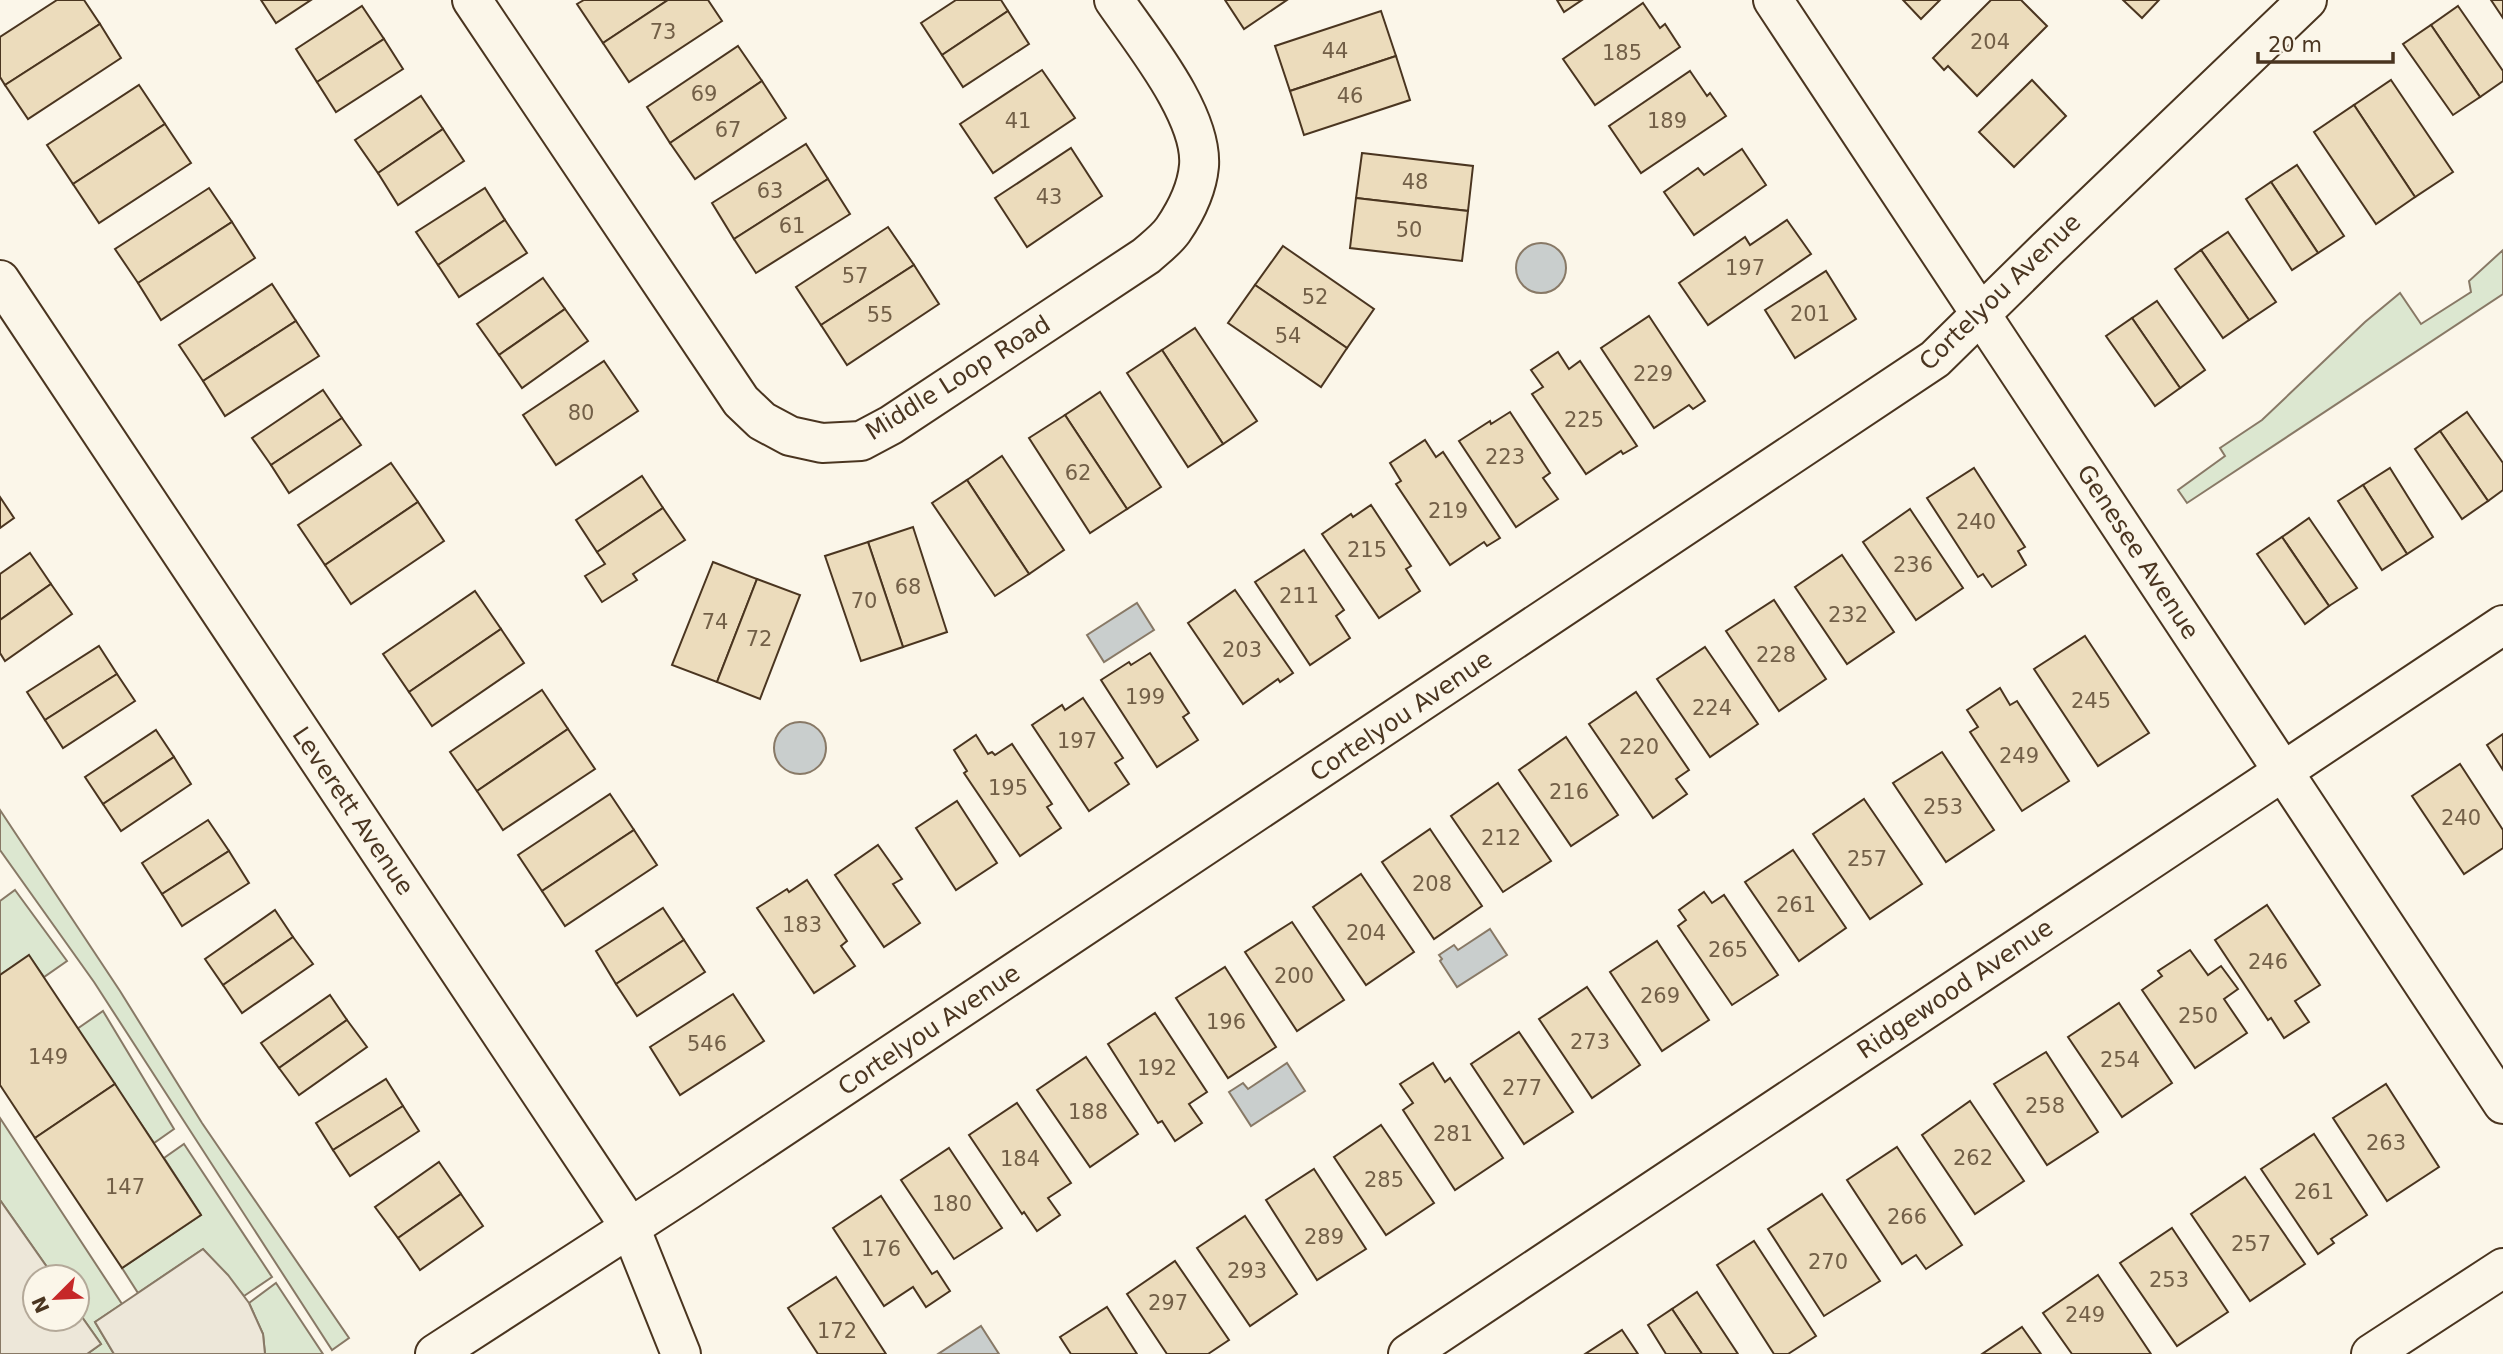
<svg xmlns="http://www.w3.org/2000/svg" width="2503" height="1354" viewBox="0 0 2503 1354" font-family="'DejaVu Sans',sans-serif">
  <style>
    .green { fill: #dce7d0; stroke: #887966; stroke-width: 2 }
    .parking { fill: #ede7d9; stroke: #887966; stroke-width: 2 }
    .water { fill: #c9cecd; stroke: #887966; stroke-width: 2 }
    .building { fill: #ecdcbc; stroke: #4a3520; stroke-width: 2 }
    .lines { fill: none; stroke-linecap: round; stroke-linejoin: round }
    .street-casing { stroke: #4a3520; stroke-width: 42 }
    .street { stroke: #fbf6e9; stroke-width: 38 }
    .labels { text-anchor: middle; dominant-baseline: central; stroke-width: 5; stroke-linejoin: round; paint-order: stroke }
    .number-label { font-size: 21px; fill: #725f47 }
    .street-label { font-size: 24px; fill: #4a3520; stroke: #fbf6e9 }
  </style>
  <rect width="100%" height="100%" fill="#fbf6e9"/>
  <g class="green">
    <path d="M2503 250V294L2187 503 2178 490 2225 456 2220 448 2262 420 2365 322 2400 293 2421 324 2471 292 2469 281Z"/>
    <path d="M0 810 120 991 202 1123 349 1338 332 1350 94 982 0 850Z"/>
    <path d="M15 890 67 961 44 977 29 956 0 975V901Z"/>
    <path d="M103 1011 174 1129 154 1143 77 1029Z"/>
    <path d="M0 1118 122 1304 95 1322 114 1354H87L101 1344 77 1310V1277H54L0 1200Z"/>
    <path d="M184 1144 272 1277 244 1296 203 1249 138 1293 122 1268 201 1215 164 1158Z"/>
    <path d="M276 1283 323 1354H265L263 1334 249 1303Z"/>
  </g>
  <g class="parking">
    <path d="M0 1200 54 1277H35V1319H77V1310L101 1344 87 1354H0Z"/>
    <path d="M203 1249 228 1275 249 1303 263 1334 265 1354H114L95 1322Z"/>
  </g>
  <g class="water">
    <circle cx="1541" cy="268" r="25"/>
    <path d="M1137 603 1154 630 1104 662 1087 635Z"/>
    <circle cx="800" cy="748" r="26"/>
    <path d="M1490 929 1507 955 1457 987 1440 961 1442 959 1439 955 1454 945 1458 950Z"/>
    <path d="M1287 1063 1305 1091 1251 1126 1229 1092 1243 1083 1248 1089Z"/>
    <path d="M981 1326 999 1354H938Z"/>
  </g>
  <g class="building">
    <path d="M57 0H84L100 24 5 85 0 77V37Z"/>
    <path d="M261 0H311L276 23Z"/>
    <path d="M584 0H668L603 43 577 4Z"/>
    <path d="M668 0H708L722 21 629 82 603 43Z"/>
    <path d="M956 0H1001L1008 11 942 55 921 23Z"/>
    <path d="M1225 0H1287L1244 29Z"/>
    <path d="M1557 0H1582L1564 12Z"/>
    <path d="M1903 0H1940L1921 19Z"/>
    <path d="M1991 0H2021L2047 26 1977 96 1948 66 1944 70 1933 58Z"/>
    <path d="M2123 0H2159L2142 18Z"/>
    <path d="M2491 0H2503V18Z"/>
    <path d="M1643 3 1660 28 1665 24 1680 47 1595 105 1563 59Z"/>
    <path d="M362 6 384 39 317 82 296 49Z"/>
    <path d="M2458 6 2503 71V81L2480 97 2431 25Z"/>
    <path d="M1008 11 1029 44 963 87 942 55Z"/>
    <path d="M1381 11 1396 56 1290 91 1275 46Z"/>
    <path d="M100 24 121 58 28 119 5 85Z"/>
    <path d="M2431 25 2480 97 2453 115 2403 44Z"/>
    <path d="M384 39 403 69 336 112 317 82Z"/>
    <path d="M738 46 762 81 670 143 647 107Z"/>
    <path d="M1396 56 1410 100 1304 135 1290 91Z"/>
    <path d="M1042 70 1075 118 993 173 960 124Z"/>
    <path d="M1690 71 1707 96 1710 93 1726 116 1641 173 1609 126Z"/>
    <path d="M2032 80 2066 116 2014 167 1979 132Z"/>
    <path d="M2391 80 2453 172 2415 197 2354 105Z"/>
    <path d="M762 81 786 118 695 179 670 143Z"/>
    <path d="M139 85 165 124 73 184 47 145Z"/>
    <path d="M421 96 443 129 378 173 355 140Z"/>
    <path d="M2354 105 2415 197 2376 224 2314 132Z"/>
    <path d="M165 124 191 163 99 223 73 184Z"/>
    <path d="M443 129 464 161 398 205 378 173Z"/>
    <path d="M806 144 828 179 734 239 712 203Z"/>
    <path d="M1071 148 1102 196 1027 247 995 198Z"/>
    <path d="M1742 149 1766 185 1694 235 1664 192 1698 168 1704 175Z"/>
    <path d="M1362 153 1473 166 1468 211 1356 198Z"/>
    <path d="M2297 165 2344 236 2318 253 2271 182Z"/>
    <path d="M828 179 850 214 756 273 734 239Z"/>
    <path d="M2271 182 2318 253 2292 270 2246 199Z"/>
    <path d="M209 188 232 222 138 283 115 249Z"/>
    <path d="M485 188 505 220 438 265 416 232Z"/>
    <path d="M1356 198 1468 211 1462 261 1350 248Z"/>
    <path d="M505 220 527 253 459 297 438 265Z"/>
    <path d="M1787 220 1811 254 1708 325 1679 283 1745 237 1750 245Z"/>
    <path d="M232 222 255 258 161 320 138 283Z"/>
    <path d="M888 227 914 265 821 325 796 287Z"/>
    <path d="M2228 232 2276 302 2249 320 2201 250Z"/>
    <path d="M1283 246 1374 309 1347 348 1255 285Z"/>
    <path d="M2201 250 2249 320 2223 338 2175 269Z"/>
    <path d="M914 265 939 304 847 365 821 325Z"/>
    <path d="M1826 271 1856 319 1795 358 1765 310Z"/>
    <path d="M543 278 565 309 499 355 477 324Z"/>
    <path d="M272 284 296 321 203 381 179 345Z"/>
    <path d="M1255 285 1347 348 1321 387 1228 323Z"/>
    <path d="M2157 301 2205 370 2180 388 2132 318Z"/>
    <path d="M565 309 588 341 522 388 499 355Z"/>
    <path d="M1649 316 1705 401 1693 409 1689 405 1654 428 1601 348Z"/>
    <path d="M2132 318 2180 388 2155 406 2106 336Z"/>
    <path d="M296 321 319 356 225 416 203 381Z"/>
    <path d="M1195 328 1257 421 1223 444 1162 350Z"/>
    <path d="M1162 350 1223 444 1188 467 1127 373Z"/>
    <path d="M1558 352 1569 369 1580 361 1637 446 1623 454 1621 451 1586 474 1532 394 1543 387 1531 370Z"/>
    <path d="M604 361 638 411 556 465 523 415Z"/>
    <path d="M323 390 342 418 271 465 252 438Z"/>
    <path d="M1100 392 1161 487 1127 509 1065 415Z"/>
    <path d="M1510 412 1550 473 1543 478 1558 499 1516 527 1459 441 1490 421 1491 424Z"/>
    <path d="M2467 412 2503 463V490L2488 501 2440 431Z"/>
    <path d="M1065 415 1127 509 1090 533 1029 438Z"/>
    <path d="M342 418 361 445 289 493 271 465Z"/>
    <path d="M2440 431 2488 501 2462 519 2415 449Z"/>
    <path d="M1425 440 1436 457 1443 452 1500 538 1487 546 1484 542 1450 565 1396 484 1401 481 1390 463Z"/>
    <path d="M1002 456 1064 550 1029 574 967 480Z"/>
    <path d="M391 463 418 502 325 565 298 525Z"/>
    <path d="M1974 468 2025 547 2018 551 2026 565 1992 587 1983 574 1978 577 1927 498Z"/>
    <path d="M2390 468 2433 537 2407 554 2363 485Z"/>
    <path d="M642 476 663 508 597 552 576 520Z"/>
    <path d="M967 480 1029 574 995 596 932 503Z"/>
    <path d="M2363 485 2407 554 2382 570 2338 501Z"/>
    <path d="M0 497 14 518 0 528Z"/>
    <path d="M418 502 444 541 351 604 325 565Z"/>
    <path d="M1371 505 1411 566 1406 569 1420 591 1379 618 1322 534 1351 514 1353 517Z"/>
    <path d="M663 508 685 540 633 574 637 580 602 602 585 576 605 564 597 552Z"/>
    <path d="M1910 509 1963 588 1916 620 1863 542Z"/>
    <path d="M2309 518 2357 588 2329 606 2282 537Z"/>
    <path d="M913 527 947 632 903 647 868 542Z"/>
    <path d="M2282 537 2329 606 2305 624 2257 554Z"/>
    <path d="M868 542 903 647 861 661 825 556Z"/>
    <path d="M1304 550 1344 610 1336 616 1350 638 1310 665 1255 582Z"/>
    <path d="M30 553 51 584 0 620V574Z"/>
    <path d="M1842 555 1894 632 1847 664 1795 587Z"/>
    <path d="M713 562 757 579 717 682 672 665Z"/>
    <path d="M757 579 800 595 760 699 717 682Z"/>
    <path d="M51 584 72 614 5 661 0 653V620Z"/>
    <path d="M1235 590 1293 673 1280 682 1278 679 1243 704 1188 623Z"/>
    <path d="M475 591 501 629 409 692 383 654Z"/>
    <path d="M1774 600 1826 679 1779 711 1726 631Z"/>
    <path d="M501 629 524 663 432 726 409 692Z"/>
    <path d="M2085 636 2149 733 2098 766 2034 669Z"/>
    <path d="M99 646 117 674 45 720 27 692Z"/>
    <path d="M1705 647 1758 724 1710 757 1657 679Z"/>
    <path d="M1150 653 1189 713 1183 717 1198 740 1157 767 1101 680 1129 662 1131 665Z"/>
    <path d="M117 674 135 701 63 748 45 720Z"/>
    <path d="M2000 688 2010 705 2017 701 2069 781 2022 811 1970 732 1978 727 1967 710Z"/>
    <path d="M542 690 568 729 477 791 450 752Z"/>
    <path d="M1636 692 1689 770 1676 779 1687 794 1653 818 1589 724Z"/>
    <path d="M1083 698 1123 758 1115 763 1129 784 1089 811 1032 725 1062 705 1065 710Z"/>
    <path d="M568 729 595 769 503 830 477 791Z"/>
    <path d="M156 730 174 757 103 804 85 777Z"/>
    <path d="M2503 734V770L2487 745Z"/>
    <path d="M976 735 988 754 992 752 995 755 1012 744 1052 804 1047 807 1061 828 1020 856 964 773 967 771 954 750Z"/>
    <path d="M1566 737 1618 815 1571 846 1519 770Z"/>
    <path d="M1942 752 1994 830 1946 862 1893 783Z"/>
    <path d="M174 757 191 784 121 831 103 804Z"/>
    <path d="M2460 764 2503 830V848L2464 874 2412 796Z"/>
    <path d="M1498 783 1551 861 1503 892 1451 816Z"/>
    <path d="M610 794 634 830 542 891 518 855Z"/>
    <path d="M1864 799 1922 884 1870 919 1813 834Z"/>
    <path d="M957 801 997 863 956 890 916 828Z"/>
    <path d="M208 820 229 851 162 894 142 863Z"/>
    <path d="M1430 829 1482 906 1434 939 1382 862Z"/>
    <path d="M634 830 657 865 565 926 542 891Z"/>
    <path d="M878 845 902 879 893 884 920 923 884 947 835 875Z"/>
    <path d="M1793 850 1846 928 1799 961 1745 882Z"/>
    <path d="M229 851 249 883 182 926 162 894Z"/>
    <path d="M1361 874 1414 952 1366 985 1313 907Z"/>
    <path d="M807 880 847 941 841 946 855 966 814 993 757 908 787 889 789 892Z"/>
    <path d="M1704 892 1712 903 1724 895 1778 975 1732 1005 1678 926 1686 920 1679 910Z"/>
    <path d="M2267 905 2320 985 2295 1001 2309 1022 2284 1038 2271 1018 2268 1020 2215 940Z"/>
    <path d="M663 908 684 940 616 984 596 951Z"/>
    <path d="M275 910 293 937 223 985 205 959Z"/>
    <path d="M1292 922 1344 1000 1297 1031 1245 952Z"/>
    <path d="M293 937 313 964 242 1013 223 985Z"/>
    <path d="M684 940 705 972 637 1016 616 984Z"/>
    <path d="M1657 941 1709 1020 1662 1051 1610 972Z"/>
    <path d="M2190 950 2208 975 2221 966 2238 989 2224 999 2247 1033 2195 1068 2142 990 2162 976 2158 971Z"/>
    <path d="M29 955 115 1084 35 1138 0 1085V975Z"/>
    <path d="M1225 967 1276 1047 1228 1078 1176 998Z"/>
    <path d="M1587 987 1640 1065 1592 1098 1539 1019Z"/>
    <path d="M733 994 764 1041 680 1095 650 1047Z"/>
    <path d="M330 995 347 1020 279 1068 261 1043Z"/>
    <path d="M2119 1003 2172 1083 2122 1117 2068 1037Z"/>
    <path d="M1155 1013 1207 1092 1189 1104 1202 1123 1175 1141 1162 1121 1158 1123 1108 1044Z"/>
    <path d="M347 1020 367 1047 299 1095 279 1068Z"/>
    <path d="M1519 1032 1573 1112 1524 1144 1471 1064Z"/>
    <path d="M2046 1052 2098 1132 2047 1165 1994 1084Z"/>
    <path d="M1086 1057 1138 1134 1090 1167 1037 1090Z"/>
    <path d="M1433 1063 1445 1082 1450 1078 1503 1158 1455 1190 1403 1110 1413 1103 1400 1084Z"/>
    <path d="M386 1079 403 1106 333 1150 316 1123Z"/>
    <path d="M115 1084 201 1215 122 1268 35 1138Z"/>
    <path d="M2386 1084 2439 1167 2387 1201 2333 1118Z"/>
    <path d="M1970 1101 2024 1181 1975 1214 1922 1135Z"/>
    <path d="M1017 1103 1071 1183 1048 1198 1060 1215 1037 1231 1024 1212 1022 1214 969 1135Z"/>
    <path d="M403 1106 419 1131 350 1176 333 1150Z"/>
    <path d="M1381 1125 1434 1203 1386 1235 1334 1157Z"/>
    <path d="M2314 1134 2367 1215 2331 1239 2334 1243 2318 1254 2261 1169Z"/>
    <path d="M1897 1147 1962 1245 1926 1269 1916 1255 1902 1264 1847 1180Z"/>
    <path d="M949 1148 1002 1228 954 1259 901 1180Z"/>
    <path d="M439 1162 461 1194 398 1238 375 1207Z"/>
    <path d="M1314 1169 1366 1249 1317 1280 1266 1200Z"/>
    <path d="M2245 1177 2305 1264 2250 1301 2191 1214Z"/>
    <path d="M461 1194 483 1226 420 1270 398 1238Z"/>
    <path d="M1822 1194 1880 1281 1824 1316 1768 1229Z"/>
    <path d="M881 1196 932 1274 937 1271 950 1291 926 1307 913 1287 884 1306 833 1228Z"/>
    <path d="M1245 1216 1297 1294 1250 1326 1197 1248Z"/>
    <path d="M2172 1228 2228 1312 2177 1346 2120 1263Z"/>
    <path d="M1754 1241 1816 1336 1788 1354H1774L1717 1265Z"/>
    <path d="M1175 1261 1229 1340 1208 1354H1167L1127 1294Z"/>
    <path d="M2098 1275 2127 1318 2151 1354H2072L2043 1313Z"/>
    <path d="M836 1277 886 1354H818L788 1308Z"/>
    <path d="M1697 1292 1738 1354H1702L1672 1309Z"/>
    <path d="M1107 1307 1137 1354H1071L1060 1337Z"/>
    <path d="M1672 1309 1702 1354H1666L1648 1325Z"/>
    <path d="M2022 1327 2041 1354H1982Z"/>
    <path d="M1622 1330 1638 1354H1585Z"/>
  </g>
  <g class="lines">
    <g class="street-casing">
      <g id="street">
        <path d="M472 0 741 401 762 421 790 436 822 443 861 441 891 425 1146 256C1155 248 1166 240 1173 230 1186 211 1197 188 1199 166 1203 115 1142 41 1114 0"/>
        <path d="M1773 0 2503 1104"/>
        <path d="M0 280 630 1227 681 1354"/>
        <path d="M435 1354 688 1190 1935 359 2047 249 2307 0"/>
        <path d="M1408 1354 2503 625"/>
        <path d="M2371 1354 2503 1268"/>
      </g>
    </g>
    <use href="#street" class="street"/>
  </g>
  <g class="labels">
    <g class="number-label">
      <text x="663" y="32">73</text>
      <text x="1990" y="42">204</text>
      <text x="1335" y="51">44</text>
      <text x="1622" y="53">185</text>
      <text x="704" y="94">69</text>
      <text x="1350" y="96">46</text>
      <text x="1018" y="121">41</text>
      <text x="1667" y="121">189</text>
      <text x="728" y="130">67</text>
      <text x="1415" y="182">48</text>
      <text x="770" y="191">63</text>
      <text x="1049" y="197">43</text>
      <text x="792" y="226">61</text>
      <text x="1409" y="230">50</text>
      <text x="1745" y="268">197</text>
      <text x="855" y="276">57</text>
      <text x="1315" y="297">52</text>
      <text x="1810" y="314">201</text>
      <text x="880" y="315">55</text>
      <text x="1288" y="336">54</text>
      <text x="1653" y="374">229</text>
      <text x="581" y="413">80</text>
      <text x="1584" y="420">225</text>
      <text x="1505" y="457">223</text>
      <text x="1078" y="473">62</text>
      <text x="1448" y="511">219</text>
      <text x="1976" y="522">240</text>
      <text x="1367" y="550">215</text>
      <text x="1913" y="565">236</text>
      <text x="908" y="587">68</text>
      <text x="1299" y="596">211</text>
      <text x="864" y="601">70</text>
      <text x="1848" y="615">232</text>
      <text x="715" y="622">74</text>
      <text x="759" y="639">72</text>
      <text x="1242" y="650">203</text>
      <text x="1776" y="655">228</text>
      <text x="1145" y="697">199</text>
      <text x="2091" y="701">245</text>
      <text x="1712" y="708">224</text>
      <text x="1077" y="741">197</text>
      <text x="1639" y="747">220</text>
      <text x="2019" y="756">249</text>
      <text x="1008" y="788">195</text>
      <text x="1569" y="792">216</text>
      <text x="1943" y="807">253</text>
      <text x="2461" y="818">240</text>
      <text x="1501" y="838">212</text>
      <text x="1867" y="859">257</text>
      <text x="1432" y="884">208</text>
      <text x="1796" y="905">261</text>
      <text x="802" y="925">183</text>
      <text x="1366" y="933">204</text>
      <text x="1728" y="950">265</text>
      <text x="2268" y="962">246</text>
      <text x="1294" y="976">200</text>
      <text x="1660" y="996">269</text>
      <text x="2198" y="1016">250</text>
      <text x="1226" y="1022">196</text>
      <text x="1590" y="1042">273</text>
      <text x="707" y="1044">546</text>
      <text x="48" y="1057">149</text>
      <text x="2120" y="1060">254</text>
      <text x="1157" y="1068">192</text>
      <text x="1522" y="1088">277</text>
      <text x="2045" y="1106">258</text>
      <text x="1088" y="1112">188</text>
      <text x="1453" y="1134">281</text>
      <text x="2386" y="1143">263</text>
      <text x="1973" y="1158">262</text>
      <text x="1020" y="1159">184</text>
      <text x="1384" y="1180">285</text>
      <text x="125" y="1187">147</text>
      <text x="2314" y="1192">261</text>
      <text x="952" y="1204">180</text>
      <text x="1907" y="1217">266</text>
      <text x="1324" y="1237">289</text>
      <text x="2251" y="1244">257</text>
      <text x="881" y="1249">176</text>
      <text x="1828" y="1262">270</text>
      <text x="1247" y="1271">293</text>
      <text x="2169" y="1280">253</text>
      <text x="1168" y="1303">297</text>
      <text x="2085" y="1315">249</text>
      <text x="837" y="1331">172</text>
    </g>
    <g class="street-label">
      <text transform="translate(2000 292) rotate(-44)">Cortelyou Avenue</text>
      <text transform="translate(958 378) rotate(-32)">Middle Loop Road</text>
      <text transform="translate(2138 552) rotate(57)">Genesee Avenue</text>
      <text transform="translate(1401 716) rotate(-34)">Cortelyou Avenue</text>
      <text transform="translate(353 811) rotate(56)">Leverett Avenue</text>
      <text transform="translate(1955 989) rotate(-34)">Ridgewood Avenue</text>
      <text transform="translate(929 1030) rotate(-34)">Cortelyou Avenue</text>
    </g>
  </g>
  <g transform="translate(56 1298) rotate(246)"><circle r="33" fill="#fbf6e9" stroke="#b4a999" stroke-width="2"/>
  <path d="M0-5L12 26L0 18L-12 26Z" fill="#c62828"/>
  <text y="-10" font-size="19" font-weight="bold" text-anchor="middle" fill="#4a3520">N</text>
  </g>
  <path d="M2258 52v10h135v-10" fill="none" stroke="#4a3520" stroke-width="3.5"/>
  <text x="2268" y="52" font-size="21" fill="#4a3520" stroke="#fbf6e9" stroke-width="5" paint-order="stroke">20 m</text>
</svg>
